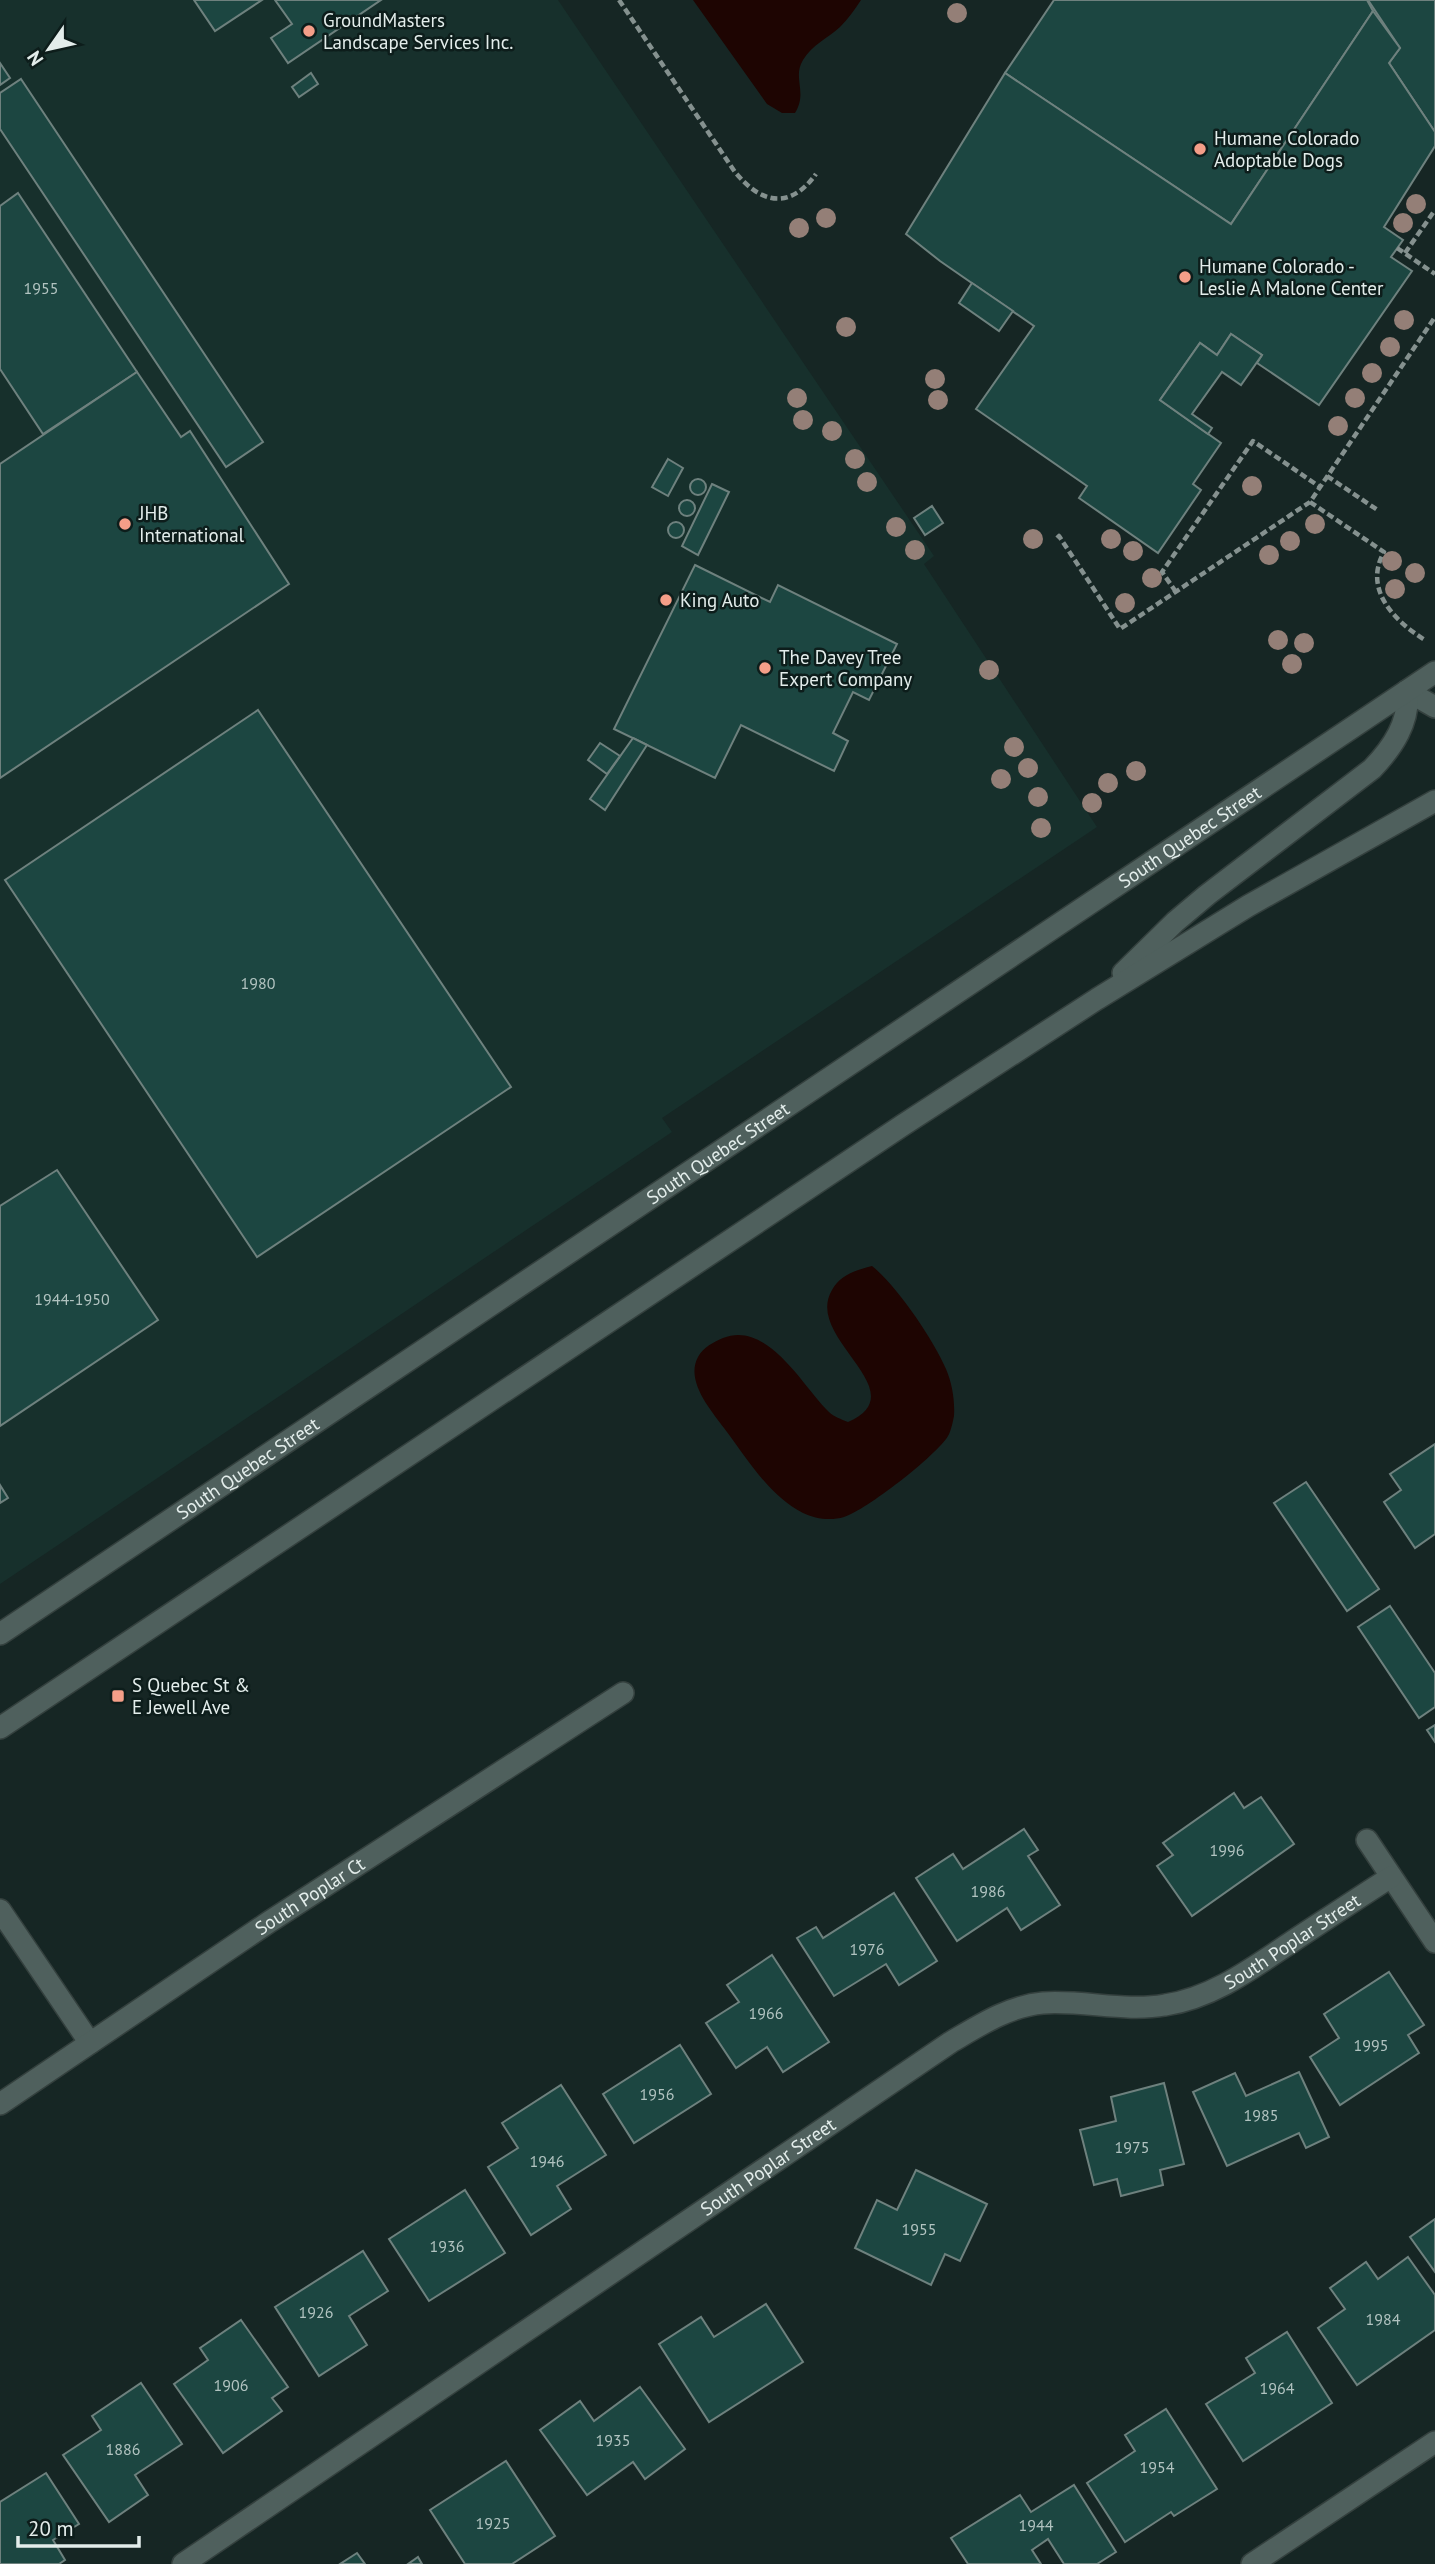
<svg xmlns="http://www.w3.org/2000/svg" width="1435" height="2564" viewBox="0 0 1435 2564" font-family="'PT Sans',sans-serif">
  <style>
    .built { fill: #17302c }
    .water { fill: #1e0502 }
    .building { fill: #1c4641; stroke: #6e817e; stroke-width: 2 }
    .lines { fill: none; stroke-linecap: round; stroke-linejoin: round }
    .street-casing { stroke: #34403e; stroke-width: 24 }
    .secondary-casing { stroke: #34403e; stroke-width: 24 }
    .path { stroke: #85918f; stroke-width: 4.5; stroke-dasharray: 7 3.5; stroke-linecap: butt }
    .street { stroke: #4f605d; stroke-width: 21 }
    .secondary { stroke: #4f605d; stroke-width: 21 }
    .tree { fill: #947f77 }
    .poi-dot { fill: #f49e88; stroke: #0d1d1b; stroke-width: 2.5 }
    .labels { text-anchor: middle; dominant-baseline: central; stroke-width: 5; stroke-linejoin: round; paint-order: stroke }
    .number-label { font-size: 16px; fill: #b1c3c0 }
    .poi-label { font-size: 19px; fill: #e3edeb; stroke: #0d1d1b; text-anchor: start }
    .street-label { font-size: 19px; fill: #e3edeb; stroke: #0d1d1b }
  </style>
  <rect width="100%" height="100%" fill="#162624"/>
  <path class="built" d="M0 0H558L934 556 924 564 1097 827 662 1118 672 1132 0 1584Z"/>
  <g class="water">
    <path d="M693 0H861C855 9 848 19 840 27 828 38 812 45 803 60 792 78 808 92 795 113H782L767 104Z"/>
    <path d="M872 1266C897 1286 933 1339 946 1369 952 1383 955 1400 954 1416 953 1421 951 1431 948 1436 937 1455 865 1511 844 1517 831 1521 815 1519 803 1513 769 1496 746 1457 724 1428 711 1410 685 1381 698 1357 703 1347 714 1342 723 1338 768 1320 803 1387 829 1412 834 1417 841 1419 848 1422 918 1391 803 1338 832 1290 840 1275 856 1270 872 1266Z"/>
  </g>
  <g class="building">
    <path d="M194 0H262L215 31Z"/>
    <path d="M275 0H381L288 63 271 38 292 24Z"/>
    <path d="M1054 0H1367L1373 11 1231 224 1005 73Z"/>
    <path d="M1368 0H1435V132L1389 63 1400 48Z"/>
    <path d="M1373 11 1400 48 1389 63 1435 132V146L1384 227 1403 240 1391 257 1412 271 1319 405 1257 363 1262 355 1231 334 1217 355 1200 343 1160 400 1221 443 1193 484 1201 490 1158 553 1079 498 1087 486 976 409 1034 326 940 261 906 234 1005 73 1231 224Z"/>
    <path d="M0 63 10 78 0 85Z"/>
    <path d="M311 73 318 84 299 97 292 87Z"/>
    <path d="M21 79 263 442 226 467 0 129V93Z"/>
    <path d="M18 193 137 372 43 434 0 369V206Z"/>
    <path d="M972 283 1013 311 999 331 959 303Z"/>
    <path d="M1231 334 1262 355 1241 385 1222 372 1192 414 1212 428 1208 434 1160 400 1200 343 1217 355Z"/>
    <path d="M137 372 181 437 190 431 289 584 0 778V464Z"/>
    <path d="M668 459 683 468 668 496 652 487Z"/>
    <circle cx="698" cy="487" r="8"/>
    <path d="M712 484 729 492 698 555 682 546Z"/>
    <circle cx="687" cy="508" r="8"/>
    <path d="M932 506 943 523 925 535 914 518Z"/>
    <circle cx="676" cy="530" r="8"/>
    <path d="M695 565 770 602 778 585 897 644 869 700 853 692 833 733 848 741 834 771 741 725 715 778 614 729Z"/>
    <path d="M258 710 511 1087 257 1257 5 880Z"/>
    <path d="M633 738 647 745 605 810 590 799Z"/>
    <path d="M600 743 620 756 607 774 588 760Z"/>
    <path d="M57 1170 158 1320 0 1426V1206Z"/>
    <path d="M1435 1444V1534L1415 1548 1384 1502 1401 1490 1390 1474Z"/>
    <path d="M1306 1482 1379 1589 1347 1611 1274 1503Z"/>
    <path d="M0 1485 8 1498 0 1503Z"/>
    <path d="M1390 1606 1435 1673V1707L1419 1718 1358 1627Z"/>
    <path d="M1435 1725V1742L1427 1730Z"/>
    <path d="M1234 1793 1244 1808 1261 1797 1294 1844 1192 1916 1157 1866 1173 1855 1163 1843Z"/>
    <path d="M1024 1829 1038 1850 1028 1856 1060 1905 1021 1930 1007 1908 957 1941 916 1878 953 1854 963 1869Z"/>
    <path d="M894 1893 937 1961 899 1985 886 1964 834 1996 797 1938 816 1927 823 1938Z"/>
    <path d="M772 1955 829 2042 783 2072 767 2047 736 2068 706 2023 739 2002 727 1985Z"/>
    <path d="M1389 1972 1424 2025 1408 2035 1419 2053 1340 2105 1310 2057 1339 2038 1324 2014Z"/>
    <path d="M680 2045 711 2094 634 2143 603 2094Z"/>
    <path d="M1299 2072 1329 2137 1306 2148 1299 2133 1227 2166 1193 2092 1235 2073 1246 2096Z"/>
    <path d="M1164 2083 1184 2164 1160 2170 1163 2185 1121 2196 1117 2179 1094 2185 1080 2130 1116 2121 1111 2097Z"/>
    <path d="M561 2085 606 2155 557 2186 571 2209 531 2235 488 2167 518 2148 502 2123Z"/>
    <path d="M916 2170 987 2204 960 2261 945 2254 931 2285 855 2248 877 2200 897 2210Z"/>
    <path d="M465 2190 505 2253 429 2301 389 2239Z"/>
    <path d="M1435 2219V2272L1410 2237Z"/>
    <path d="M363 2251 388 2291 349 2316 367 2345 319 2376 275 2307Z"/>
    <path d="M1408 2257 1435 2295V2330L1357 2385 1318 2328 1345 2309 1330 2288 1366 2262 1378 2279Z"/>
    <path d="M766 2304 803 2362 709 2422 659 2344 701 2317 714 2337Z"/>
    <path d="M241 2320 288 2387 272 2398 282 2411 223 2453 174 2384 208 2360 200 2348Z"/>
    <path d="M1287 2332 1332 2403 1243 2461 1206 2404 1255 2373 1246 2358Z"/>
    <path d="M141 2383 182 2444 135 2475 148 2495 109 2522 63 2455 101 2430 92 2416Z"/>
    <path d="M640 2387 685 2449 645 2479 633 2462 587 2495 540 2430 580 2401 594 2421Z"/>
    <path d="M1166 2409 1217 2489 1174 2516 1171 2512 1125 2542 1087 2483 1135 2451 1125 2435Z"/>
    <path d="M506 2461 555 2536 512 2564H465L430 2510Z"/>
    <path d="M46 2473 79 2524 53 2540 65 2560 59 2564H0V2502Z"/>
    <path d="M1074 2485 1116 2552 1097 2564H1064L1048 2539 1032 2550 1041 2564H968L951 2538 1020 2495 1031 2512Z"/>
    <path d="M357 2553 365 2564H340Z"/>
    <path d="M418 2557 422 2564H408Z"/>
  </g>
  <g class="lines">
    <g class="street-casing">
      <g id="street">
        <path d="M1367 1840 1435 1942"/>
        <path d="M0 1910 90 2043"/>
        <path id="s1" d="M0 2104 269 1922 623 1693"/>
        <path id="s2" d="M183 2564 951 2042C980 2025 1009 2006 1043 2003 1083 2000 1125 2012 1165 2005 1213 1998 1254 1967 1293 1941 1325 1920 1358 1898 1391 1877"/>
        <path d="M1252 2564 1435 2442"/>
      </g>
    </g>
    <g class="secondary-casing">
      <g id="secondary">
        <path d="M1407 691 1435 707"/>
        <path d="M1123 973 1175 922 1207 895 1372 769C1393 747 1410 722 1407 691"/>
        <path id="s3" d="M0 1634 1435 672"/>
        <path d="M0 1728 903 1125 1097 999 1248 906 1435 801"/>
      </g>
    </g>
    <g class="path">
      <path d="M619 0 735 172C761 204 790 210 816 174"/>
      <path d="M1397 248 1435 274"/>
      <path d="M1405 253 1435 210"/>
      <path d="M1327 476 1379 511"/>
      <path d="M1310 502 1384 552C1363 589 1394 621 1425 640"/>
      <path d="M1057 538 1059 536 1120 629 1310 502 1435 317"/>
      <path d="M1176 592 1162 572 1253 441 1320 487"/>
    </g>
    <use href="#street" class="street"/>
    <use href="#secondary" class="secondary"/>
  </g>
  <g class="tree">
    <circle cx="957" cy="13" r="10"/>
    <circle cx="1416" cy="204" r="10"/>
    <circle cx="826" cy="218" r="10"/>
    <circle cx="1403" cy="223" r="10"/>
    <circle cx="799" cy="228" r="10"/>
    <circle cx="1404" cy="320" r="10"/>
    <circle cx="846" cy="327" r="10"/>
    <circle cx="1390" cy="347" r="10"/>
    <circle cx="1372" cy="373" r="10"/>
    <circle cx="935" cy="379" r="10"/>
    <circle cx="797" cy="398" r="10"/>
    <circle cx="1355" cy="398" r="10"/>
    <circle cx="938" cy="400" r="10"/>
    <circle cx="803" cy="420" r="10"/>
    <circle cx="1338" cy="426" r="10"/>
    <circle cx="832" cy="431" r="10"/>
    <circle cx="855" cy="459" r="10"/>
    <circle cx="867" cy="482" r="10"/>
    <circle cx="1252" cy="486" r="10"/>
    <circle cx="1315" cy="524" r="10"/>
    <circle cx="896" cy="527" r="10"/>
    <circle cx="1033" cy="539" r="10"/>
    <circle cx="1111" cy="539" r="10"/>
    <circle cx="1290" cy="541" r="10"/>
    <circle cx="915" cy="550" r="10"/>
    <circle cx="1133" cy="551" r="10"/>
    <circle cx="1269" cy="555" r="10"/>
    <circle cx="1392" cy="561" r="10"/>
    <circle cx="1415" cy="573" r="10"/>
    <circle cx="1152" cy="578" r="10"/>
    <circle cx="1395" cy="589" r="10"/>
    <circle cx="1125" cy="603" r="10"/>
    <circle cx="1278" cy="640" r="10"/>
    <circle cx="1304" cy="643" r="10"/>
    <circle cx="1292" cy="664" r="10"/>
    <circle cx="989" cy="670" r="10"/>
    <circle cx="1014" cy="747" r="10"/>
    <circle cx="1028" cy="768" r="10"/>
    <circle cx="1136" cy="771" r="10"/>
    <circle cx="1001" cy="779" r="10"/>
    <circle cx="1108" cy="783" r="10"/>
    <circle cx="1038" cy="797" r="10"/>
    <circle cx="1092" cy="803" r="10"/>
    <circle cx="1041" cy="828" r="10"/>
  </g>
  <g class="poi-dot">
    <circle cx="309" cy="31" r="7"/>
    <circle cx="1200" cy="149" r="7"/>
    <circle cx="1185" cy="277" r="7"/>
    <circle cx="125" cy="524" r="7"/>
    <circle cx="666" cy="600" r="7"/>
    <circle cx="765" cy="668" r="7"/>
    <rect x="111" y="1689" width="14" height="14" rx="3.5"/>
  </g>
  <g class="labels">
    <g class="number-label">
      <text x="41" y="288">1955</text>
      <text x="258" y="983">1980</text>
      <text x="72" y="1299">1944-1950</text>
      <text x="1227" y="1850">1996</text>
      <text x="988" y="1891">1986</text>
      <text x="867" y="1949">1976</text>
      <text x="766" y="2013">1966</text>
      <text x="1371" y="2045">1995</text>
      <text x="657" y="2094">1956</text>
      <text x="1261" y="2115">1985</text>
      <text x="1132" y="2147">1975</text>
      <text x="547" y="2161">1946</text>
      <text x="919" y="2229">1955</text>
      <text x="447" y="2246">1936</text>
      <text x="316" y="2312">1926</text>
      <text x="1383" y="2319">1984</text>
      <text x="231" y="2385">1906</text>
      <text x="1277" y="2388">1964</text>
      <text x="613" y="2440">1935</text>
      <text x="123" y="2449">1886</text>
      <text x="1157" y="2467">1954</text>
      <text x="493" y="2523">1925</text>
      <text x="1036" y="2525">1944</text>
    </g>
    <g class="poi-label">
      <text x="323" y="20">GroundMasters<tspan x="323" dy="22">Landscape Services Inc.</tspan></text>
      <text x="1214" y="138">Humane Colorado<tspan x="1214" dy="22">Adoptable Dogs</tspan></text>
      <text x="1199" y="266">Humane Colorado -<tspan x="1199" dy="22">Leslie A Malone Center</tspan></text>
      <text x="139" y="513">JHB<tspan x="139" dy="22">International</tspan></text>
      <text x="680" y="600">King Auto</text>
      <text x="779" y="657">The Davey Tree<tspan x="779" dy="22">Expert Company</tspan></text>
      <text x="132" y="1685">S Quebec St &amp;<tspan x="132" dy="22">E Jewell Ave</tspan></text>
    </g>
    <g class="street-label">
      <text stroke="none"><textPath href="#s3" startOffset="1432">South Quebec Street</textPath></text>
      <text stroke="none"><textPath href="#s3" startOffset="864">South Quebec Street</textPath></text>
      <text stroke="none"><textPath href="#s3" startOffset="298">South Quebec Street</textPath></text>
      <text stroke="none"><textPath href="#s1" startOffset="373">South Poplar Ct</textPath></text>
      <text stroke="none"><textPath href="#s2" startOffset="1295">South Poplar Street</textPath></text>
      <text stroke="none"><textPath href="#s2" startOffset="707">South Poplar Street</textPath></text>
    </g>
  </g>
  <g transform="translate(49 49) rotate(236)" stroke="#0d1d1b" stroke-width="5" paint-order="stroke">
  <path d="M0-5L12 26L0 18L-12 26Z" fill="#e3edeb"/>
  <text y="-10" font-size="19" font-weight="bold" text-anchor="middle" fill="#e3edeb">N</text>
  </g>
  <path d="M18 2536v10h121v-10" fill="none" stroke="#e3edeb" stroke-width="3.5"/>
  <text x="28" y="2536" font-size="21" fill="#e3edeb" stroke="#0d1d1b" stroke-width="5" paint-order="stroke">20 m</text>
</svg>
